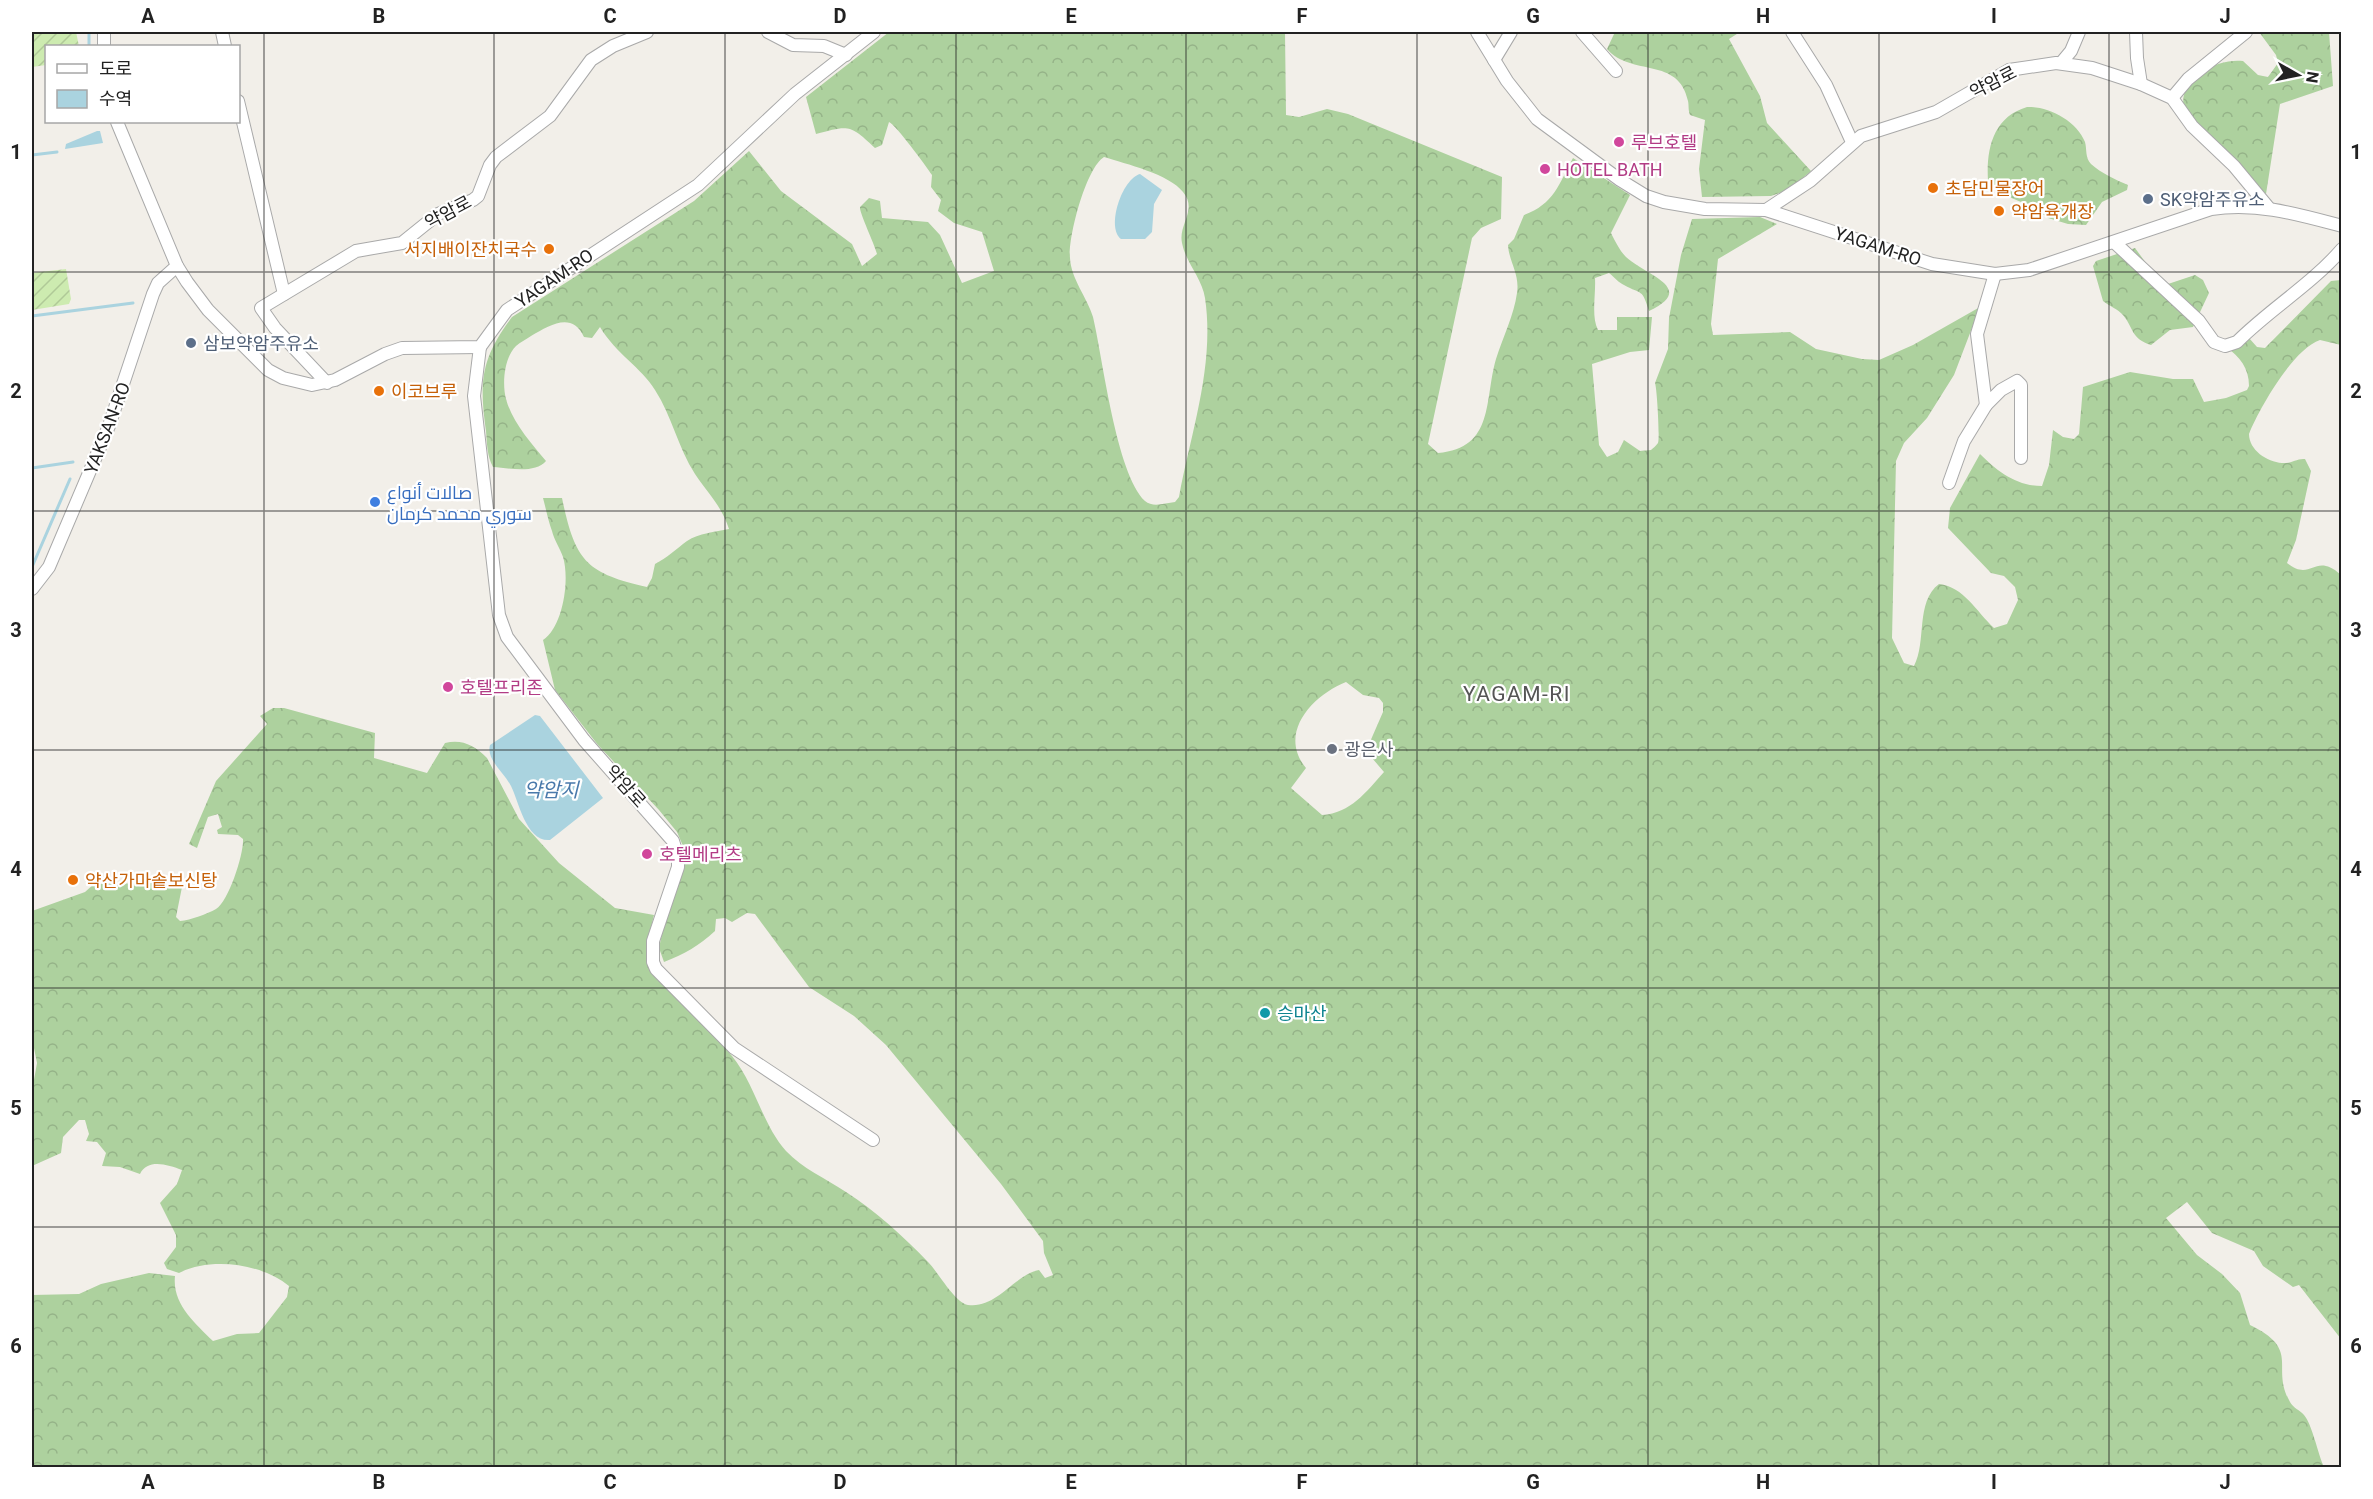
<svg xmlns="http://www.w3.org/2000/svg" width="2373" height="1499" viewBox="0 0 2373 1499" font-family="Roboto,Cairo,'Noto Sans KR',sans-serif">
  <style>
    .forest { fill: url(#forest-crowns); fill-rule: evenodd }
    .garden { fill: url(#garden-furrows) }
    .water { fill: #aad3df }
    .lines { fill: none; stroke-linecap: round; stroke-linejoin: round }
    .stream { stroke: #aad3df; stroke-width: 3 }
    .minor-casing { stroke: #a9a9a9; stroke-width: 14 }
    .minor { stroke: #fff; stroke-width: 12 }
    .grid { fill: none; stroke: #222; stroke-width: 1.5; stroke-opacity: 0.55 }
    .hotel-dot { fill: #d1479c; stroke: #fff; stroke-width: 2 }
    .food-dot { fill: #e8710a; stroke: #fff; stroke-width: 2 }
    .service-dot { fill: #5c6f8a; stroke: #fff; stroke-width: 2 }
    .shop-dot { fill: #3f7fe0; stroke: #fff; stroke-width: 2 }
    .worship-dot { fill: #6b7280; stroke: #fff; stroke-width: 2 }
    .culture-dot { fill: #0f9aa8; stroke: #fff; stroke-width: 2 }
    .labels { text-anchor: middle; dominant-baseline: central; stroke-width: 4.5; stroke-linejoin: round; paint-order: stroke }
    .street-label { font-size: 18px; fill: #222; stroke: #fff }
    .hotel-label { font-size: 18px; fill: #b23c85; stroke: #fff; text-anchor: start }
    .food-label { font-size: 18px; fill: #c56008; stroke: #fff; text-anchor: start }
    .service-label { font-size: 18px; fill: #4e5e75; stroke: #fff; text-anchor: start }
    .shop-label { font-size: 18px; fill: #366cbe; stroke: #fff; text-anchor: start }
    .worship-label { font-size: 18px; fill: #5b616d; stroke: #fff; text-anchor: start }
    .culture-label { font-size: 18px; fill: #0d838f; stroke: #fff; text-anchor: start }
    .water-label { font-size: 20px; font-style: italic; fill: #4a7aab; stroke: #fff }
    .quarter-label { font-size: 21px; letter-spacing: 1.5px; fill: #555; stroke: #fff }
    .neatline { fill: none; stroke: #222; stroke-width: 2 }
    .grid-label { font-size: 20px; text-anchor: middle; font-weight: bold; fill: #222 }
  </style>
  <defs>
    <pattern id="forest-crowns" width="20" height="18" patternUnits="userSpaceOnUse" patternTransform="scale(1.5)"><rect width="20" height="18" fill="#add19e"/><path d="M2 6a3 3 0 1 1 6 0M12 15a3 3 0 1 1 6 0" fill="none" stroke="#95b388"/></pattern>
    <pattern id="garden-furrows" width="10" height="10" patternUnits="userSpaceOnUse" patternTransform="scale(1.5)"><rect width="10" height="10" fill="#cdebb0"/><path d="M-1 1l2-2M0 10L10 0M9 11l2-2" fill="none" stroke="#b0c997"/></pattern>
  </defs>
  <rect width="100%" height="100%" fill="#f2efe9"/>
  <g class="forest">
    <path d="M889 32H1285L1286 115 1299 117 1327 109 1348 114 1502 177 1501 219 1481 228 1472 238 1428 444 1438 453C1495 448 1484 400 1496 359 1503 337 1514 315 1517 293 1520 274 1509 262 1508 245L1514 239 1524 215C1554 204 1559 184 1573 158L1630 195 1611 233C1615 241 1620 251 1626 257 1645 275 1698 288 1649 311 1642 288 1642 295 1624 285 1619 283 1614 277 1609 273L1595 278C1596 295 1591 316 1598 330H1617V317H1652L1649 350 1630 352 1592 364 1599 445 1607 457 1618 452 1624 440 1640 451 1651 450C1653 448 1656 446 1658 443 1660 439 1657 388 1655 383L1668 349 1669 318 1681 255 1692 219 1760 217 1777 224 1718 259 1711 324 1713 335 1790 332 1816 349 1862 359 1879 360 1913 345 1980 307 1954 375 1927 418 1904 443 1896 461 1892 638 1904 663 1914 666C1927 642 1915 602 1939 584 1964 587 1976 611 1994 628L2007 624 2018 600 2015 587 2004 576 1991 573 1948 528 1950 508 1980 454C1997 471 2016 486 2042 486L2049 465 2053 430 2063 437 2074 439 2079 434 2083 387 2130 372 2173 379H2193L2204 402 2226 398 2247 390 2249 386C2249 368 2240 357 2226 347L2249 338 2257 347 2265 348 2331 281 2341 280V345L2320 340C2293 349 2259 409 2249 434 2249 450 2267 462 2282 463 2291 464 2297 458 2305 459L2311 471 2296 540 2287 563C2312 583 2314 551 2341 575V1339L2299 1285 2293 1287 2263 1266 2254 1251 2212 1233 2187 1202 2166 1218 2197 1255 2222 1274 2240 1293 2250 1325C2302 1350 2270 1367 2290 1402 2293 1408 2300 1410 2304 1415 2312 1424 2318 1454 2324 1467H32V1295L79 1294 101 1284 149 1273 175 1276C172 1304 195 1323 213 1341L237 1334 259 1333 287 1297 289 1286C261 1263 210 1257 179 1273L167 1269 164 1263 176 1247V1235L160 1203 177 1184 182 1170C168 1165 148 1158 140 1174L120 1167 102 1166 106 1153 97 1142 86 1141 89 1134 85 1120H79L63 1137 61 1153 32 1166V1091L37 1063 32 1038V911L85 892 94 884 156 883 182 887 176 917 180 921C191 920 207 914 216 909 229 901 244 853 243 839L238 835 218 834 217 830 222 827 218 814 208 817 197 848 189 844 216 781 267 724 260 716 273 708H284L375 733 374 758 427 773 445 743C462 739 474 745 487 758L519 819 559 863 615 908 654 915 647 944 646 962C670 997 705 1024 732 1056 755 1084 762 1124 786 1151 803 1169 825 1178 846 1192 876 1211 904 1237 928 1262 938 1272 955 1303 968 1305 997 1309 1014 1275 1039 1270L1045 1278 1053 1275 1044 1253 1043 1241 1001 1184 886 1045 854 1016 809 987 755 914 747 913 732 922 725 918 716 919 715 931C699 946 684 954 664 962L659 948 664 924 684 865 683 846 677 832 659 810 598 745 555 690 543 640C563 627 570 580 563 557 560 548 554 540 552 531 548 520 546 509 543 498H562C575 560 585 573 647 587L652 578 655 564C667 558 676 549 687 541 699 533 715 532 729 529 721 505 709 495 695 474 678 448 672 416 655 390 641 367 616 354 600 327L592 338 584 337C572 311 550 325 531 336 527 339 520 342 516 346 504 358 502 384 506 399 512 422 531 443 546 461 535 474 509 468 493 467 487 456 487 443 486 431 479 381 481 358 512 317L694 201 749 151 781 191 852 244 862 266 877 254C874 243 859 212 860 207L869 198 880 201 882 218 928 222 940 235 962 283 994 271 982 232 954 223 938 211 941 200 931 187 932 175C926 166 896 125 889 122L882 145 875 148C850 124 849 125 816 134L806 97ZM1104 157C1126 164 1169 174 1183 192 1198 210 1178 224 1182 243 1186 263 1202 278 1205 298 1215 365 1191 432 1179 497L1175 502C1165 503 1153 508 1145 501 1116 473 1103 359 1093 317 1087 297 1071 279 1070 258 1068 237 1086 168 1104 157ZM1346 682 1363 695 1379 698 1383 703V712L1366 751 1384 772C1366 792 1351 813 1322 815L1291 788 1306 768C1277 733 1313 695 1346 682Z"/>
    <path d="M1615 32H1740L1729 39 1760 96 1767 123 1811 171 1790 189 1771 196 1702 197 1699 169 1705 120 1690 115C1688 110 1689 105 1688 101 1679 56 1631 77 1607 49Z"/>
    <path d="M2259 32H2329L2333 86 2280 104 2266 194 2184 109C2177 79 2216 58 2243 61L2258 75 2268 77 2278 63 2276 55Z"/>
    <path d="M2027 107C2048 106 2077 121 2085 142 2087 149 2085 158 2091 164 2101 173 2116 180 2128 185L2127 190 2102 202 2086 225 2068 224 2048 218 2033 207 2002 194 1988 181C1986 149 1993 117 2027 107Z"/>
    <path d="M2135 248 2154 274 2168 284 2195 275 2203 280 2209 293 2193 327 2170 330 2151 345C2130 338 2134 328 2123 315 2118 309 2109 306 2103 301L2093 266 2096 261Z"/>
  </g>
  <g class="garden">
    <path d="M32 32H76L79 46H46V65L32 67Z"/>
    <path d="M66 269 71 299 69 304 32 310V273Z"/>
  </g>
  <g class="water">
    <path d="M97 131H100L103 143 65 149 66 144Z"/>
    <path d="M1140 174 1162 190 1154 204 1152 232 1145 239H1121C1106 227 1122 179 1140 174Z"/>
    <path d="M535 715 540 716 603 798 550 840C526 842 519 802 511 786 504 772 486 760 490 745Z"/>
  </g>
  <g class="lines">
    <g class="stream">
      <path d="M89 46V32"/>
      <path d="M32 155 57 152"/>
      <path d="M32 316 133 303"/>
      <path d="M32 468 73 462"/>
      <path d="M32 567 70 479"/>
    </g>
    <g class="minor-casing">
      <g id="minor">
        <path d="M104 32V46"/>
        <path d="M222 32 225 46"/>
        <path d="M768 32 793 45 824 46 846 55"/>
        <path d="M1477 32 1507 81 1537 119 1620 180 1646 196 1664 202 1705 209 1766 210 1932 264 1995 274 2029 270 2211 209C2257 202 2297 214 2342 226"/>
        <path d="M1582 32 1616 71"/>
        <path d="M1792 32 1826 85 1852 142"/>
        <path d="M2136 32 2137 58 2141 84"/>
        <path d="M1494 60 1511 32"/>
        <path d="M2061 63 2071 51 2079 32"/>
        <path d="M2172 98 2188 79 2246 32"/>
        <path d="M238 101 284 294"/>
        <path d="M117 122 177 266 187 282 208 310 268 370 283 378 312 385 335 380 385 354 402 348 480 347 507 310 698 185 795 94 874 32"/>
        <path d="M1766 210 1810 181 1861 136 1936 112 2009 70 2056 63 2092 68 2141 84 2172 98 2192 126 2234 166 2268 207"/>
        <path d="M2114 242 2199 321 2214 342 2225 346 2237 342C2270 309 2312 284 2342 249"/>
        <path d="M1995 274 1977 334 1986 405 2001 390 2017 381 2021 385V458"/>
        <path d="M480 347 474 396 499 615 507 637 584 740 673 841 678 857V867L653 941V962L656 969 734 1048 873 1140"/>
        <path d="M327 383 275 328 261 308 356 251 402 243 438 214 473 200 478 196 490 165 496 157 550 116 591 60 613 46 647 32"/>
        <path d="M1949 483 1964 441 1986 405"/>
        <path d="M32 589 49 567 109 426 153 294 158 283 177 266"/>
      </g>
    </g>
    <use href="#minor" class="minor"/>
  </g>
  <path class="grid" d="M264 32V1468M494 32V1468M725 32V1468M956 32V1468M1186 32V1468M1417 32V1468M1648 32V1468M1879 32V1468M2109 32V1468M32 272H2342M32 511H2342M32 750H2342M32 988H2342M32 1227H2342"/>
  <g class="hotel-dot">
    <circle cx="1619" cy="142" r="6"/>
    <circle cx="1545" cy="169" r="6"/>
    <circle cx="448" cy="687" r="6"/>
    <circle cx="647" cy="854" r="6"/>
  </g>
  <g class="food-dot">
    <circle cx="1933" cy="188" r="6"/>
    <circle cx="1999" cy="211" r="6"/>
    <circle cx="549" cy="249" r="6"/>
    <circle cx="379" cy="391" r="6"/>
    <circle cx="73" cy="880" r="6"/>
  </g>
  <g class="service-dot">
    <circle cx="2148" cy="199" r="6"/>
    <circle cx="191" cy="343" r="6"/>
  </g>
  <circle class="shop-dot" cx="375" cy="502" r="6"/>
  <circle class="worship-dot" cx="1332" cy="749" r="6"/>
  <circle class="culture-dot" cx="1265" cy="1013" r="6"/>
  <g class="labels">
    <g class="street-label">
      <text transform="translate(1993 82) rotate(-27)">약암로</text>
      <text transform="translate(448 212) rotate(-28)">약암로</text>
      <text transform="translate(1878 246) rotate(18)">YAGAM-RO</text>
      <text transform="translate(554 278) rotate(-34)">YAGAM-RO</text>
      <text transform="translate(107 428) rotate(-69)">YAKSAN-RO</text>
      <text transform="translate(626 786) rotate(48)">약암로</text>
    </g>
    <g class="hotel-label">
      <text x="1631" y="142">루브호텔</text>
      <text x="1557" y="169">HOTEL BATH</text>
      <text x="460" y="687">호텔프리존</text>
      <text x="659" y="854">호텔메리츠</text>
    </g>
    <g class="food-label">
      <text x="1945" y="188">초담민물장어</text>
      <text x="2011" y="211">약암육개장</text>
      <text x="537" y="249" text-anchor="end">서지배이잔치국수</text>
      <text x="391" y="391">이코브루</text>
      <text x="85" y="880">약산가마솥보신탕</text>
    </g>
    <g class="service-label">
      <text x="2160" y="199">SK약암주유소</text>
      <text x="203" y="343">삼보약암주유소</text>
    </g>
    <g class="shop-label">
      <text x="387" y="492">صالات أنواع<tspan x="387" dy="21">سوري محمد كرمان</tspan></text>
    </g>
    <g class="worship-label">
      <text x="1344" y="749">광은사</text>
    </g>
    <g class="culture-label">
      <text x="1277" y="1013">승마산</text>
    </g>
    <g class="water-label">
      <text x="551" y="790">약암지</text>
    </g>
    <g class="quarter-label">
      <text x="1517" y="694">YAGAM-RI</text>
    </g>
  </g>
  <rect width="2373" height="1499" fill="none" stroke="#ffffff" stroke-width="66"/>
  <rect x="45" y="45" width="195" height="78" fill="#ffffff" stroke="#a7a7a7" stroke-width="1.5"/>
  <rect x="57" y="64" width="30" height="9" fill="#ffffff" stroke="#a7a7a7" stroke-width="1.5"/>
  <text x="99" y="75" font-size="18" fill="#222222">도로</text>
  <rect x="57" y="90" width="30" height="18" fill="#aad3df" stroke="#a7a7a7" stroke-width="1.5"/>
  <text x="99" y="105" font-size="18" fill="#222222">수역</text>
  <g transform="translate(2298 75) rotate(99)" stroke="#ffffff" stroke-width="4.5" paint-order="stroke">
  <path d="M0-4.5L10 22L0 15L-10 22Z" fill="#222222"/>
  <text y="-9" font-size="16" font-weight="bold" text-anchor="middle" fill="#222222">N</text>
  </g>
  <rect x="33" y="33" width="2307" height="1433" class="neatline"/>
  <g class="grid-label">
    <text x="148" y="23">A</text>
    <text x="379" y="23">B</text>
    <text x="610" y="23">C</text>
    <text x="840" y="23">D</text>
    <text x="1071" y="23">E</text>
    <text x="1302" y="23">F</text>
    <text x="1533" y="23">G</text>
    <text x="1763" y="23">H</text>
    <text x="1994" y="23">I</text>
    <text x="2225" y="23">J</text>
    <text x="16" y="159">1</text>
    <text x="2356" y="159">1</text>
    <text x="16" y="398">2</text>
    <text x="2356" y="398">2</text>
    <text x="16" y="637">3</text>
    <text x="2356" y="637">3</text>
    <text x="16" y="876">4</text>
    <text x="2356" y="876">4</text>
    <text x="16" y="1115">5</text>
    <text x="2356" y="1115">5</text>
    <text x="16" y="1353">6</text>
    <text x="2356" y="1353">6</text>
    <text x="148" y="1489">A</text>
    <text x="379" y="1489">B</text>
    <text x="610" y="1489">C</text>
    <text x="840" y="1489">D</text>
    <text x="1071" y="1489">E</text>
    <text x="1302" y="1489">F</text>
    <text x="1533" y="1489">G</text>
    <text x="1763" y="1489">H</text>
    <text x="1994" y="1489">I</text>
    <text x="2225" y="1489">J</text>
  </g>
</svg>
